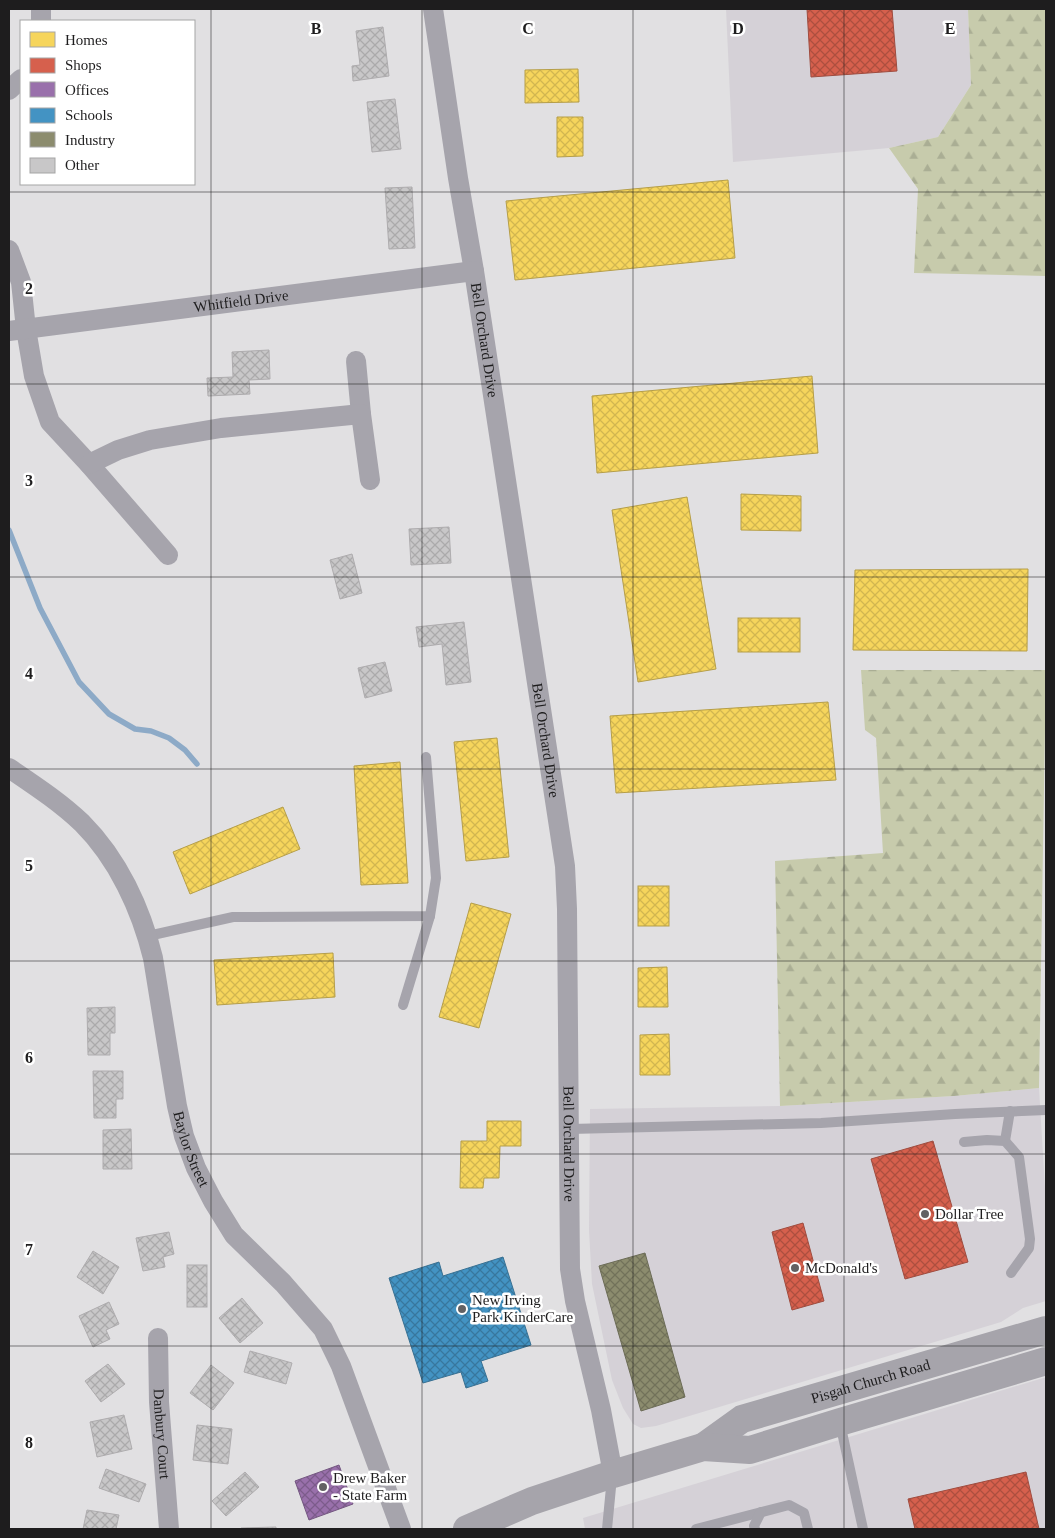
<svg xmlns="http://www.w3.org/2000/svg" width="1055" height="1538" viewBox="0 0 1055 1538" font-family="'Times New Roman',serif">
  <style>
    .built { fill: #d5d1d7 }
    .forest { fill: url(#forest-firs) }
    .homes { fill: url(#homes-cross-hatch); stroke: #b59e49 }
    .shops { fill: url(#shops-cross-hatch); stroke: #9f4c3f }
    .offices { fill: url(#offices-cross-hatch); stroke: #745781 }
    .schools { fill: url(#schools-cross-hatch); stroke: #387092 }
    .industry { fill: url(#industry-cross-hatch); stroke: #6b6b56 }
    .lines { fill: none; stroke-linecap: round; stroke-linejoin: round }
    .stream { stroke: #8daac7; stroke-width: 5.5 }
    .building { fill: url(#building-cross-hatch); stroke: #aeacae }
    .lane { stroke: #a6a4ac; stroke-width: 10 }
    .street { stroke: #a6a4ac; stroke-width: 20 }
    .secondary { stroke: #a6a4ab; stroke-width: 28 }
    .grid { fill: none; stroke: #1e1d1e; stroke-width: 1; stroke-opacity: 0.55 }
    .poi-dot { fill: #626163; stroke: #fff; stroke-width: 2 }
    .labels { text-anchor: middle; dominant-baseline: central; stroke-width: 5; stroke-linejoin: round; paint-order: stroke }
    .street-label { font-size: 15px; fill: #1e1d1e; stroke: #fff }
    .poi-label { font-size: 15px; fill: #1e1d1e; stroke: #fff; text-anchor: start }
    .grid-label { font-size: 16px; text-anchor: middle; font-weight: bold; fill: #1e1d1e; stroke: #fff; stroke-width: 5; stroke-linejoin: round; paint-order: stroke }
  </style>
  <defs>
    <pattern id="forest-firs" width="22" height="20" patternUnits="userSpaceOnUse" patternTransform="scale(1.25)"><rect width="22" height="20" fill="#c7cbac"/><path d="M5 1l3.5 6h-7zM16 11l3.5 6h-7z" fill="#aaae94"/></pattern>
    <pattern id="homes-cross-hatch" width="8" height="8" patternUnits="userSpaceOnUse" patternTransform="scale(1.25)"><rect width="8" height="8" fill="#f6d55c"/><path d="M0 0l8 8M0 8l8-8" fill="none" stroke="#d2b650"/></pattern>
    <pattern id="shops-cross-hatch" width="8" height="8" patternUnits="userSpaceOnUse" patternTransform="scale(1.25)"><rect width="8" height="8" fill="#d6604d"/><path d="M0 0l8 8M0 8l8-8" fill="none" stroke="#ad4f3f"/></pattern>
    <pattern id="offices-cross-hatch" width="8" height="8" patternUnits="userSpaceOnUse" patternTransform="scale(1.25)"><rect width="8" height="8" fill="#9970ab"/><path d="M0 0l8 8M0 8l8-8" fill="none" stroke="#7c5b8b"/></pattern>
    <pattern id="schools-cross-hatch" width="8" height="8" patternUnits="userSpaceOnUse" patternTransform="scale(1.25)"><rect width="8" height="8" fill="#4393c3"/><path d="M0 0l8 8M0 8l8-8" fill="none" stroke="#37779e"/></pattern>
    <pattern id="industry-cross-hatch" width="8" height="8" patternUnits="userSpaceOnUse" patternTransform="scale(1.25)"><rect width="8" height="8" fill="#8c8c6e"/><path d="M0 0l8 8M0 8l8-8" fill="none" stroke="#72725a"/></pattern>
    <pattern id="building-cross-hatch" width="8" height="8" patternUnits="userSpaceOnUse" patternTransform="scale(1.25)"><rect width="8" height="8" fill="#c8c7c8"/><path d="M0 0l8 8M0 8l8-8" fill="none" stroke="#abaaab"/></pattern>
  </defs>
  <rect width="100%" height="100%" fill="#e1e0e2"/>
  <g class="built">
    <path d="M726 9H968L971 85 938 137 889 148 733 162Z"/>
    <path d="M1039 1088 1046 1205V1301L1023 1308 1001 1322 656 1426 641 1428 633 1424 623 1408 612 1380 592 1284 589 1230 590 1109 780 1106 954 1096Z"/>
    <path d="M1043 1378H1046V1529H585L583 1518Z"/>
  </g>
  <g class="forest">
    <path d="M968 9H1046V276L914 273 918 189 889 148 938 137 971 85Z"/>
    <path d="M861 670H1046L1039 1088 954 1096 780 1106 775 861 883 853 876 738 865 730Z"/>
  </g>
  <g class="homes">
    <path d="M578 69 579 102 525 103V70Z"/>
    <path d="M557 117H583V156L557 157Z"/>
    <path d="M728 180 735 258 515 280 506 201Z"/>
    <path d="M812 376 818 453 597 473 592 396Z"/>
    <path d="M741 494 801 496V531L741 530Z"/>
    <path d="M687 497 716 669 638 682 612 510Z"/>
    <path d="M1028 569 1027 651 853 650 855 570Z"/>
    <rect x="738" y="618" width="62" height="34"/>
    <path d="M828 702 836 780 616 793 610 716Z"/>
    <path d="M497 738 509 857 466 861 454 742Z"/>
    <path d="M400 762 408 883 361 885 354 766Z"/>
    <path d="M283 807 300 849 190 894 173 852Z"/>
    <rect x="638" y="886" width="31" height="40"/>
    <path d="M471 903 511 914 479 1028 439 1017Z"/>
    <path d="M333 953 335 997 217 1005 214 960Z"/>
    <path d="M667 967 668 1007H638V968Z"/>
    <path d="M669 1034 670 1075H640V1035Z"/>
    <path d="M487 1121H521V1146H500L499 1178H484L483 1188H460L461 1141H487Z"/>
  </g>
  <g class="shops">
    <path d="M807 9H892L897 71 811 77Z"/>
    <path d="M933 1141 968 1262 905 1279 871 1159Z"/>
    <path d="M803 1223 824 1301 792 1310 772 1232Z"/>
    <path d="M1026 1472 1039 1529H915L908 1499Z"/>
  </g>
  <path class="offices" d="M339 1465 353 1504 309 1520 295 1481Z"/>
  <path class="schools" d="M503 1257 531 1345 481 1361 488 1381 466 1388 461 1372 423 1383 389 1278 439 1262 443 1276Z"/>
  <path class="industry" d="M645 1253 685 1397 641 1411 599 1266Z"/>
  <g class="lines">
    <path class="stream" d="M9 530 40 608 79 682 109 714 135 729 151 731 169 738 185 750 197 764"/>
  </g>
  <g class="building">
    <path d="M383 27 389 76 353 81 352 66 360 65 356 31Z"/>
    <path d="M395 99 401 149 372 152 367 102Z"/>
    <path d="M412 187 415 248 389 249 385 188Z"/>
    <path d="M269 350 270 379 249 380 250 394 208 396 207 378 233 377 232 352Z"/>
    <path d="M449 527 451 563 411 565 409 529Z"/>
    <path d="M352 554 362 593 340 599 330 560Z"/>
    <path d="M464 622 471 682 446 685 442 644 419 647 416 627Z"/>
    <path d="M385 662 392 691 365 698 358 668Z"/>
    <path d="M115 1007V1033H110V1055H88L87 1008Z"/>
    <path d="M93 1071H123V1099H116V1118H94Z"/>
    <path d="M131 1129 132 1169H103V1130Z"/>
    <path d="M169 1232 174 1254 163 1257 165 1267 143 1271 136 1238Z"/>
    <path d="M93 1251 119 1267 103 1294 77 1277Z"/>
    <rect x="187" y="1265" width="20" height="42"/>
    <path d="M242 1298 263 1323 240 1343 219 1318Z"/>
    <path d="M109 1302 119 1324 106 1330 110 1339 93 1347 79 1316Z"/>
    <path d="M250 1351 292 1363 286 1384 244 1372Z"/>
    <path d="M108 1364 125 1384 101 1402 85 1381Z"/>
    <path d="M211 1365 234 1383 213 1410 190 1393Z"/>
    <path d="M124 1415 132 1449 97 1457 90 1422Z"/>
    <path d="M197 1425 232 1429 228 1464 193 1460Z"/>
    <path d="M106 1469 146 1484 139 1502 99 1488Z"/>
    <path d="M245 1472 259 1487 226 1516 212 1501Z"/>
    <path d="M87 1510 119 1515 116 1529H83Z"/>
    <path d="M276 1527V1529H241V1528Z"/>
  </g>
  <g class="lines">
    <g class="lane">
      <path d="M148 936 233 917 430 916 436 878 426 757"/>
      <path d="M403 1005 430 916"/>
      <path d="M570 1129 821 1123 955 1114 1046 1110"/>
      <path d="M1005 1141 1010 1111"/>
      <path d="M964 1142 987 1140 1005 1141 1019 1157 1030 1239 1029 1248 1011 1273"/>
      <path d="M840 1423 863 1529"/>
      <path d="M607 1529 612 1477"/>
      <path d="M696 1529 789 1505 804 1513 808 1529"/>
      <path d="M755 1529 754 1526 761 1512"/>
    </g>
    <g class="street">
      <path id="s1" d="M433 9 458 178 474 271 565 866 567 909 570 1269 575 1301 601 1410 613 1474"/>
      <path d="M41 21V9"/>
      <path d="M9 90 21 79"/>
      <path d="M9 250 21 282 26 329 34 376 50 422 89 464 168 555"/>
      <path id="s2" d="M9 331 474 271"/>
      <path d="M356 361 361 414"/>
      <path d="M89 464 118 450 150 440 221 428 361 414 370 480"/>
      <path id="s3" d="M9 768C34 785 60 802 82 823 118 859 141 909 153 958L177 1106 184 1136 196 1168 213 1201 234 1235 283 1283 323 1329 341 1366 401 1529"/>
      <path id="s4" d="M158 1338 159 1402 169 1529"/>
    </g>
    <g class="secondary">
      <path id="s5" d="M703 1447 742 1419 1046 1330"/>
      <path d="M467 1529 532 1501 613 1474 703 1447 750 1450 840 1422 1046 1361"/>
    </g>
  </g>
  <path class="grid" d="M211 9V1529M422 9V1529M633 9V1529M844 9V1529M9 192H1046M9 384H1046M9 577H1046M9 769H1046M9 961H1046M9 1154H1046M9 1346H1046"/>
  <g class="poi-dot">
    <circle cx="925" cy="1214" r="5"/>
    <circle cx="795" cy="1268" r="5"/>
    <circle cx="462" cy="1309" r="5"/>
    <circle cx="323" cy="1487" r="5"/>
  </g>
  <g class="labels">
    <g class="street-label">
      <text stroke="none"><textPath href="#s2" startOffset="234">Whitfield Drive</textPath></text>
      <text stroke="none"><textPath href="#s1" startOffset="335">Bell Orchard Drive</textPath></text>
      <text stroke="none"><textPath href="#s1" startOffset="740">Bell Orchard Drive</textPath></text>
      <text stroke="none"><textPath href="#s1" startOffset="1145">Bell Orchard Drive</textPath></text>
      <text stroke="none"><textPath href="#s3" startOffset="441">Baylor Street</textPath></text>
      <text stroke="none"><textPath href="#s5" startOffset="182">Pisgah Church Road</textPath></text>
      <text stroke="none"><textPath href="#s4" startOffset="96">Danbury Court</textPath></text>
    </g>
    <g class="poi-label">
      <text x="935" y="1214">Dollar Tree</text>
      <text x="805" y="1268">McDonald's</text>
      <text x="472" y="1300">New Irving<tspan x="472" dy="17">Park KinderCare</tspan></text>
      <text x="333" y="1478">Drew Baker<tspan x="333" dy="17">- State Farm</tspan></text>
    </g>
  </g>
  <g class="grid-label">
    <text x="316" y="34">B</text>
    <text x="528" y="34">C</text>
    <text x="738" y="34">D</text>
    <text x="950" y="34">E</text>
    <text x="29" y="294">2</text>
    <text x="29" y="486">3</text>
    <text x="29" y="679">4</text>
    <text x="29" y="871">5</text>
    <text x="29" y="1063">6</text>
    <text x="29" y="1255">7</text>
    <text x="29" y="1448">8</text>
  </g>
  <rect width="1055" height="1538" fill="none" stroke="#1e1d1e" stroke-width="20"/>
  <rect x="20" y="20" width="175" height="165" fill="#ffffff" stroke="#a5a5a5"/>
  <rect x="30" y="32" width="25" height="15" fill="#f6d55c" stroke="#a5a5a5"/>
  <text x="65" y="45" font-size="15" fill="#1e1d1e">Homes</text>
  <rect x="30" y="58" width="25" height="15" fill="#d6604d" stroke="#a5a5a5"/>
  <text x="65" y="70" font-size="15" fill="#1e1d1e">Shops</text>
  <rect x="30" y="82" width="25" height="15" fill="#9970ab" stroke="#a5a5a5"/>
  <text x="65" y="95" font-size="15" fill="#1e1d1e">Offices</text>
  <rect x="30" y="108" width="25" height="15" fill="#4393c3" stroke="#a5a5a5"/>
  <text x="65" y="120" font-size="15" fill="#1e1d1e">Schools</text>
  <rect x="30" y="132" width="25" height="15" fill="#8c8c6e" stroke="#a5a5a5"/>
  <text x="65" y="145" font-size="15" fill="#1e1d1e">Industry</text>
  <rect x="30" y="158" width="25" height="15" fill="#c8c7c8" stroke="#a5a5a5"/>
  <text x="65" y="170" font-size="15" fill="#1e1d1e">Other</text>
</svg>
